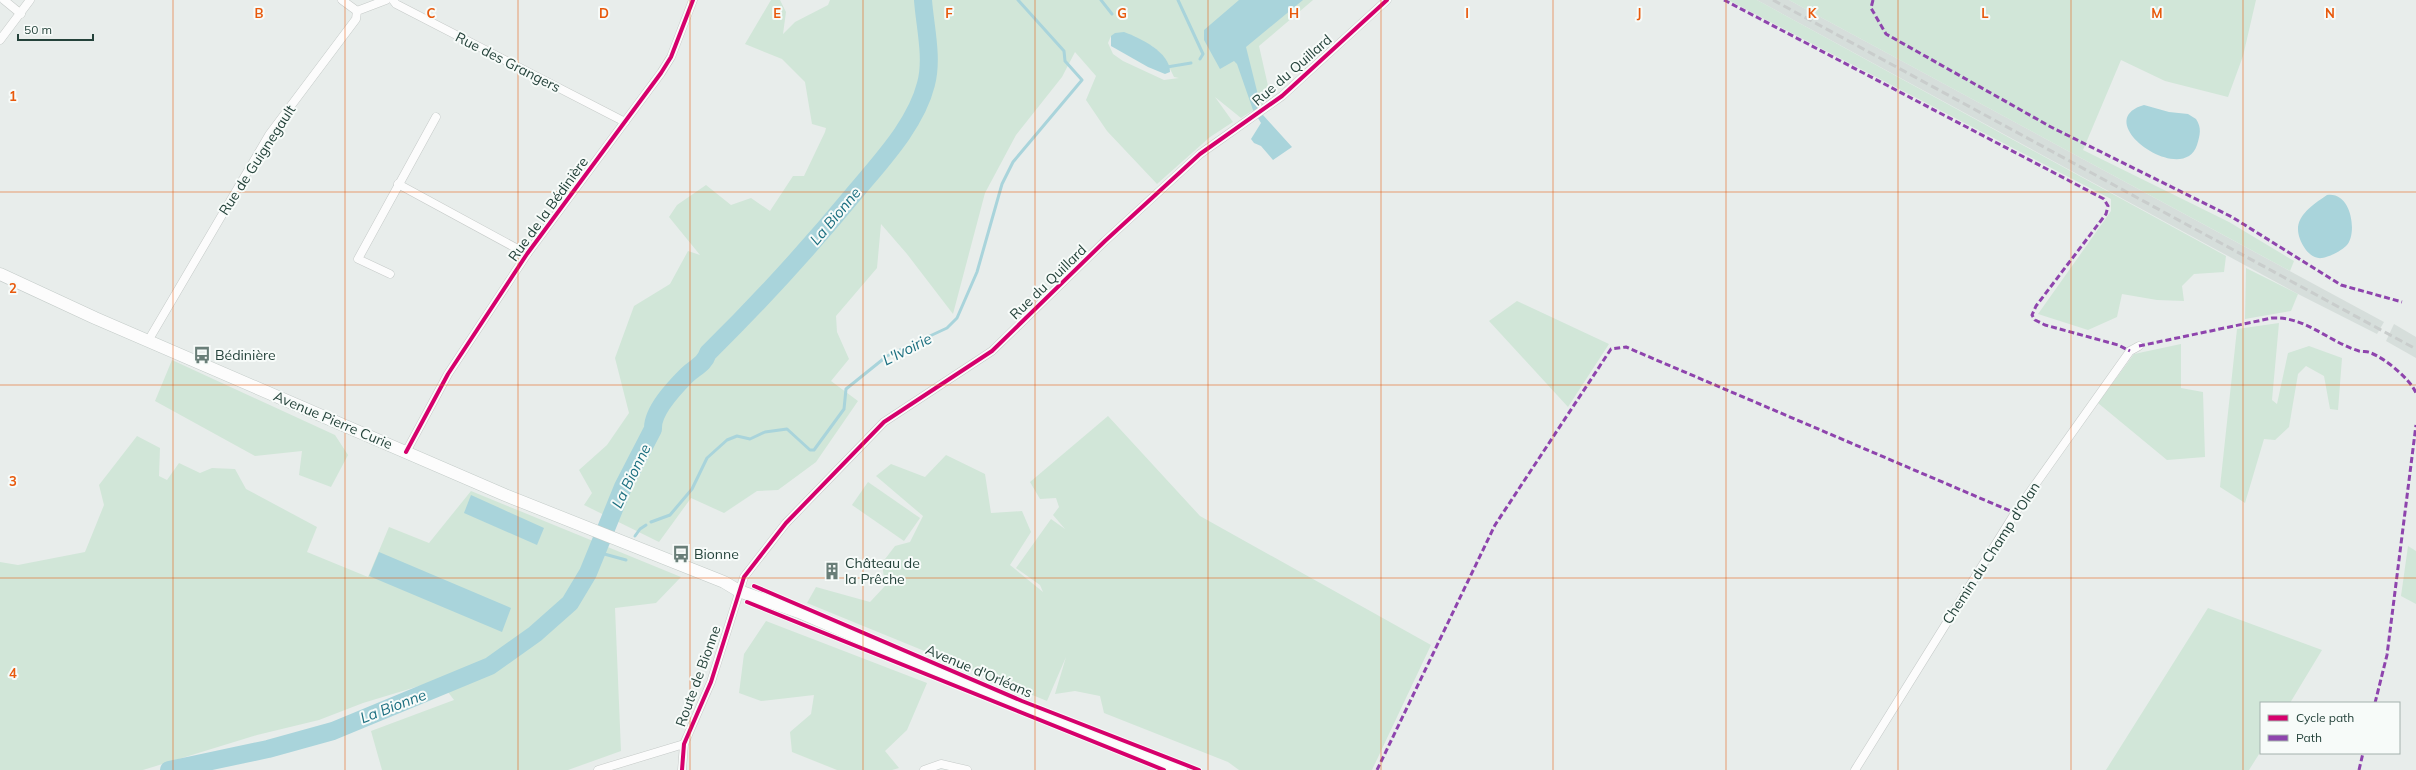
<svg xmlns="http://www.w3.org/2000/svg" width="2416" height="770" viewBox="0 0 2416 770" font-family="Mulish,sans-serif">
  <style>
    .built { fill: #d6dedb }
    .green { fill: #d1e6d8; fill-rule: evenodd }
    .water { fill: #a9d4db }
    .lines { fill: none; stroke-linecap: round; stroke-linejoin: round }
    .stream { stroke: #a9d4db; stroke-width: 3 }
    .river { stroke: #a9d4db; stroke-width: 18 }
    .minor-casing { stroke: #c5cac8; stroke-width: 9 }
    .secondary-casing { stroke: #c3cbc8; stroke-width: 13 }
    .minor { stroke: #fcfcfc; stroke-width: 8 }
    .secondary { stroke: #fcfcfc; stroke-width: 12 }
    .rail { stroke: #c9cdcc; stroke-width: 3; stroke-dasharray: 8 4; stroke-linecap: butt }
    .quiet { stroke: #8e44ad; stroke-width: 3; stroke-dasharray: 6 3; stroke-linecap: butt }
    .cycleway-casing { stroke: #f7fbf9; stroke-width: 6 }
    .cycleway { stroke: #d6006c; stroke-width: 4 }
    .grid { fill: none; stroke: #e8590c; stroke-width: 1; stroke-opacity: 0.55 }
    .labels { text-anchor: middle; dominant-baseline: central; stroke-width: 4; stroke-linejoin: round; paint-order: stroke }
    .street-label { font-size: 14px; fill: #24423a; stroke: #f7fbf9 }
    .poi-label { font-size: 14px; fill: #24423a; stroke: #f7fbf9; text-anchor: start }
    .water-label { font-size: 15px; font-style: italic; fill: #1c6f80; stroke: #f7fbf9 }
    .grid-label { font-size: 13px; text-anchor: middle; font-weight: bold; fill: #e8590c; stroke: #f7fbf9; stroke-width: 4; stroke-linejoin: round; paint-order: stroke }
  </style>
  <rect width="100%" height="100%" fill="#e8edeb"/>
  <g class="built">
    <path d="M1757 0H1789L2384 322 2377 334 2298 294Z"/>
    <path d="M2394 324 2416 337V358L2386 341Z"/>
  </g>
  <g class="green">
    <path d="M771 0H780L786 12 783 34 795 22 828 5 830 0H1313L1259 46 1271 99 1241 118 1215 97 1233 122 1210 137 1157 184 1107 131 1086 100 1096 76 1075 52 1062 77 1016 135 985 193 953 314 907 254 881 224 877 268 836 316 837 332 849 359 831 381 858 401 816 462 778 490 757 491 724 513 691 498 659 542 584 505 592 493 579 470 607 445 629 413 615 358 634 306 670 284 688 251 700 255 669 217 677 205 706 185 731 205 751 198 770 211 793 176H804L825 132 826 128 812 124 805 82 782 59 745 44ZM1111 36C1148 42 1158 41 1174 77L1179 78 1164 80 1123 61 1113 54 1108 43Z"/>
    <path d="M1728 0H1757L2226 256 2224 272 2194 274 2182 286 2184 301 2157 300 2122 294 2117 317 2088 330 2038 314 2111 211V199Z"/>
    <path d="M1789 0H2256L2243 56 2228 97 2165 81 2121 60 2083 150 2229 222 2294 261 2290 271Z"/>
    <path d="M2246 268 2298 294 2291 311 2245 319Z"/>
    <path d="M1517 301 1609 344 1568 407 1489 321Z"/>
    <path d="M2279 323 2272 400 2277 404 2288 353 2309 346 2342 358 2338 410 2330 409 2324 376 2306 366 2298 374 2289 427 2275 440 2264 439 2245 503 2220 487 2237 329Z"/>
    <path d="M2181 344V388L2203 392 2205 457 2167 460 2098 403 2134 354Z"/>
    <path d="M172 360 335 435 348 455 331 487 299 475 302 451 255 456 155 401Z"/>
    <path d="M1108 416 1200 516 1431 645 1372 770H1239L1228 762 1104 713 1100 696 1075 691 1055 694 1066 657 1047 701 807 603 816 587 870 602 885 586 882 563 895 546 910 542 923 516 876 476 891 464 925 477 946 455 985 474 991 513 1022 511 1031 532 1010 565 1043 592 1040 585 1016 568 1051 519 1065 529 1053 515 1059 507 1056 498 1040 499 1030 482Z"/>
    <path d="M137 436 160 448 159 476 167 480 179 463 200 473 212 468 235 469 246 489 317 527 307 552 368 577 389 527 429 543 471 491 681 577 656 603 615 608 621 751 568 770H382L371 731 454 700 439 680 363 703 319 720 257 735 143 770H0V562L18 565 85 552 104 505 99 485Z"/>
    <path d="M868 482 920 518 904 541 852 505Z"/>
    <path d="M2408 546 2416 551V604L2401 596Z"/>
    <path d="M2208 608 2322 650 2290 703H2261V751L2249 770H2106Z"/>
    <path d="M766 621 927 683 907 730 885 751 899 768 892 770H837L792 752 790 732 811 714 814 695 761 701 739 693 744 654Z"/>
  </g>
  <g class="water">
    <path d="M1239 0H1303L1246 47 1263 115 1292 147 1273 160 1261 146 1254 143 1251 139 1261 123 1253 110 1237 64 1234 61 1220 69 1204 40V30Z"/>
    <path d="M1124 32C1140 38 1170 52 1170 72L1165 74 1148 67 1111 46V36L1115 33Z"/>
    <path d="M2144 105 2169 112 2188 114 2196 119C2202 128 2200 135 2197 145 2183 188 2088 121 2144 105Z"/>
    <path d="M2327 195C2352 191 2358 235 2346 246 2341 251 2329 257 2322 258 2316 259 2310 255 2306 250 2287 223 2305 210 2327 195Z"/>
    <path d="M471 495 544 528 537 545 464 513Z"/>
    <path d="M379 552 511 608 502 632 369 576Z"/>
  </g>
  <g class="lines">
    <g class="stream">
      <path d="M1101 0 1112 14"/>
      <path d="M1178 0 1203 54 1200 59"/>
      <path d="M1167 67 1191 63"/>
      <path d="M651 522 670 515 692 489 707 458 727 440 737 436 750 439 765 432 787 429 810 450H814L844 409 846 389 887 356 947 328 957 318 977 272 1002 184 1013 162 1082 80 1065 61 1064 51 1018 0"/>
      <path d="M635 536 640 529 646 525"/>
      <path d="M597 552 626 560"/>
    </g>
    <path class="river" d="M169 770 268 749 333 731 490 666 535 634 570 603 588 573 623 487 653 429C652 411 675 387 687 375 695 367 704 365 708 353 761 301 810 247 857 190 882 160 916 124 926 84 933 58 925 27 923 0"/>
    <g class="minor-casing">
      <g id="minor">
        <path d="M4 0 21 14"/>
        <path d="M342 0 357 11"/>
        <path d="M393 0 396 4 625 122"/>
        <path d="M0 40 30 0"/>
        <path d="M398 184 527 254"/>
        <path d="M390 274 358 259 436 117"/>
        <path d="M148 341 269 135 356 19 357 11 386 0"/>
        <path d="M406 452 448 374 527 254 661 73 671 57 693 0"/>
        <path d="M598 770 684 744"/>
        <path d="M682 770 684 744 711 682 744 577 786 523 884 422 992 351 1105 241 1200 154 1282 96 1387 0"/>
        <path d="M924 770 941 764 967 770"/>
        <path d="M1855 770 2015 513 2130 351 2139 346"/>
      </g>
    </g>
    <g class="secondary-casing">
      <path id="secondary" d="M0 274 95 318 505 495 724 582 739 591 799 612 929 668 1181 770"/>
    </g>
    <use href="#minor" class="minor"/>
    <use href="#secondary" class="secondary"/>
    <path class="rail" d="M1773 0 2416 349"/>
    <g class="quiet">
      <path d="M1724 0 2104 199 2108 206 2106 214 2036 306 2032 315 2035 320 2045 325 2118 345 2130 351"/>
      <path d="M1873 0 1871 8 1886 34 2051 127 2232 217 2341 285 2402 302"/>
      <path d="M2139 346 2272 318C2305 316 2329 342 2359 351 2363 352 2368 351 2371 353 2386 359 2410 379 2416 393"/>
      <path d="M2375 703 2387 655 2416 425"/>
      <path d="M1377 770 1495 525 1611 349 1626 347 2015 513"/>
      <path d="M2359 770 2363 753"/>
    </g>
    <g class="cycleway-casing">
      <g id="cycleway">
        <path d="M406 452 448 374 527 254 661 73 671 57 693 0"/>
        <path d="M754 586 1022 701 1199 770"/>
        <path d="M747 602 1164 770"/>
        <path d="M682 770 684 744 711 682 744 577 786 523 884 422 992 351 1105 241 1200 154 1282 96 1387 0"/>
      </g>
    </g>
    <use href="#cycleway" class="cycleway"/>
  </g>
  <path class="grid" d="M173 0V770M345 0V770M518 0V770M690 0V770M863 0V770M1035 0V770M1208 0V770M1381 0V770M1553 0V770M1726 0V770M1898 0V770M2071 0V770M2243 0V770M0 192H2416M0 385H2416M0 578H2416"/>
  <defs>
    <g id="bus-bare" transform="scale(1.38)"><path d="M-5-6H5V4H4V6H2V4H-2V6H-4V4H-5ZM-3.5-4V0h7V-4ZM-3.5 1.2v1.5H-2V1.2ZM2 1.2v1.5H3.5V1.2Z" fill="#697e78" stroke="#f7fbf9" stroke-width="2.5" paint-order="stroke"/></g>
    <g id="building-bare" transform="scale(1.38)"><path d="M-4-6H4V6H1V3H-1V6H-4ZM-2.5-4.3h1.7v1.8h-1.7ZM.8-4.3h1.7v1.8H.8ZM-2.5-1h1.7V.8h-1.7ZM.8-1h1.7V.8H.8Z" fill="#697e78" stroke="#f7fbf9" stroke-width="2.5" paint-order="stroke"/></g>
  </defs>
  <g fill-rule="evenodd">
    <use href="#bus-bare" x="202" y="355"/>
    <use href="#bus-bare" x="681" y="554"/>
    <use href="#building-bare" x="832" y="571"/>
  </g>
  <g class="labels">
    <g class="street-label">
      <text transform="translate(508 62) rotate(27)">Rue des Grangers</text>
      <text transform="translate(1292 70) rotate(-41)">Rue du Quillard</text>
      <text transform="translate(257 160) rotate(-57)">Rue de Guignegault</text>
      <text transform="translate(548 209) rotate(-54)">Rue de la Bédinière</text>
      <text transform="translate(1048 282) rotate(-44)">Rue du Quillard</text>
      <text transform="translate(333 420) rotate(23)">Avenue Pierre Curie</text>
      <text transform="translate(1991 553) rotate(-57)">Chemin du Champ d'Olan</text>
      <text transform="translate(979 671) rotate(23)">Avenue d'Orléans</text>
      <text transform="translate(698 676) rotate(-70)">Route de Bionne</text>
    </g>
    <g class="poi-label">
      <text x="215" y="355">Bédinière</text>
      <text x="694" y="554">Bionne</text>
      <text x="845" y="563">Château de<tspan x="845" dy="16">la Prêche</tspan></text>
    </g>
    <g class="water-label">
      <text transform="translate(835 216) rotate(-50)">La Bionne</text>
      <text transform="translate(907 349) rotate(-27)">L'Ivoirie</text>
      <text transform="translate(631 476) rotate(-64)">La Bionne</text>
      <text transform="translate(393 706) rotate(-21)">La Bionne</text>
    </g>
  </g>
  <g class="grid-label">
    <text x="259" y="18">B</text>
    <text x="431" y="18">C</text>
    <text x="604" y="18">D</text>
    <text x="777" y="18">E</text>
    <text x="949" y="18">F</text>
    <text x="1122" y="18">G</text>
    <text x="1294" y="18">H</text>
    <text x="1467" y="18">I</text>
    <text x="1639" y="18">J</text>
    <text x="1812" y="18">K</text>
    <text x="1985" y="18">L</text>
    <text x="2157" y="18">M</text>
    <text x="2330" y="18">N</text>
    <text x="13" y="101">1</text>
    <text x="13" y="293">2</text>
    <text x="13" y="486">3</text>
    <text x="13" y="678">4</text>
  </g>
  <rect x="2260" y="702" width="140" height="52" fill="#f7fbf9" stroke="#a3b1ad"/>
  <rect x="2268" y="715" width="20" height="6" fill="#d6006c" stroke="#a3b1ad"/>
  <text x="2296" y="722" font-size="12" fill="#24423a">Cycle path</text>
  <rect x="2268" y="735" width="20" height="6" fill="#8e44ad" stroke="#a3b1ad"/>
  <text x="2296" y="742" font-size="12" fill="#24423a">Path</text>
  <path d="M18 34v6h75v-6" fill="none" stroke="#24423a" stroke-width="2"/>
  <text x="24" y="34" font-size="12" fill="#24423a" stroke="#f7fbf9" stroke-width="3" paint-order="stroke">50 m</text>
</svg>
